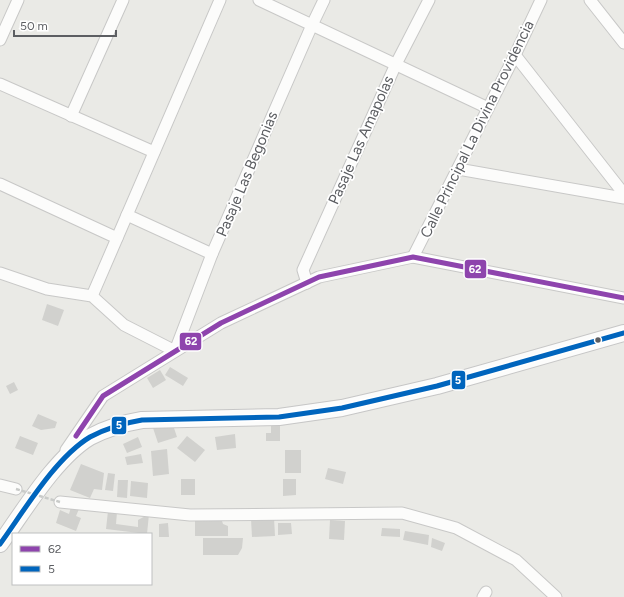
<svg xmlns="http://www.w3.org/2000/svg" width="624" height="597" viewBox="0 0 624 597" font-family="Figtree,sans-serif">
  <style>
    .building { fill: #d1d1ce }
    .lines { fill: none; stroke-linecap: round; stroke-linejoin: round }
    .street-casing { stroke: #c8c8c7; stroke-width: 13 }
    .secondary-casing { stroke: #c6c6c6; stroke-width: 18 }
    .street { stroke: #fcfcfb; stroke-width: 11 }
    .secondary { stroke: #fcfcfb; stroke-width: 16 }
    .path-bridge { stroke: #c9cbc9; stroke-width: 2.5; stroke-dasharray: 4 2; stroke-linecap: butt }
    .bus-1-casing { stroke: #fff; stroke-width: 8 }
    .bus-2-casing { stroke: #fff; stroke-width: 8 }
    .bus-1 { stroke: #8e44ad; stroke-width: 5 }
    .bus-2 { stroke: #0065bd; stroke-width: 5 }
    .bus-dot { fill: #5c5e62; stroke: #fff; stroke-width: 1.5 }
    .labels { text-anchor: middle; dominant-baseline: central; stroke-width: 3.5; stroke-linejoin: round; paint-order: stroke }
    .street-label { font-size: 15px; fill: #5c5e62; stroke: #fff }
    .line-badge { stroke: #fff; stroke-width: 1.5 }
    .badge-label { font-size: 11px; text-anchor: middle; font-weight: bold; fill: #fff }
  </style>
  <rect width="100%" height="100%" fill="#eaeae6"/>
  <g class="building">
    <path d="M47 304 64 310 58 326 42 320Z"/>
    <path d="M170 367 188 378 183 386 165 375Z"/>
    <path d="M160 370 166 380 153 388 147 378Z"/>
    <path d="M14 382 18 390 10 394 6 386Z"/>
    <path d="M38 414 57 422 55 428 41 430 32 426Z"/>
    <path d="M172 422 177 437 158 443 153 428Z"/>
    <path d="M271 423H280V441H266V433H271Z"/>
    <path d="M235 434 236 448 217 450 215 437Z"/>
    <path d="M20 436 38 443 33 455 15 448Z"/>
    <path d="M187 436 205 450 195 462 177 448Z"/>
    <path d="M138 437 142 447 127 453 123 444Z"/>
    <path d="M167 449 169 474 153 476 151 451Z"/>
    <rect x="285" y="450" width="16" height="23"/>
    <path d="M141 454 143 463 127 465 125 457Z"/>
    <path d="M81 464 104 473 102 490 94 489 90 498 70 490Z"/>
    <path d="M328 468 346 472 343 484 325 479Z"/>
    <path d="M108 473 115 474 113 491 105 490Z"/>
    <rect x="181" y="479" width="14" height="16"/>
    <path d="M283 479H296V495L283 496Z"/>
    <path d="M118 480H128L127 498 117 497Z"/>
    <path d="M131 481 148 483 147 498 130 496Z"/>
    <path d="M71 507 79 509 76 516 81 518 76 531 56 523 60 510 69 514Z"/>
    <path d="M108 511 117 512 116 524 138 527V520L149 514 147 534 106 529Z"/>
    <path d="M195 518H221L223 524 228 526V536H195Z"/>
    <path d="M274 518 275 536 252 537 251 519Z"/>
    <path d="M330 520 345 521 344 540 329 539Z"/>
    <path d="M168 523 169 537H159V524Z"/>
    <path d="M278 523H291L292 534 278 535Z"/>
    <path d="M382 528 400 529V537L381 536Z"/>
    <path d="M405 531 429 535 428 545 403 540Z"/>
    <path d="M203 538H243L242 548 238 555H203Z"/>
    <path d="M432 538 445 543 442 551 431 547Z"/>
  </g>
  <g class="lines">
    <g class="street-casing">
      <g id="street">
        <path d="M259 0 488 108"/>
        <path d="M590 0 624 43"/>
        <path d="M0 40 18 0"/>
        <path d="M515 55 624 194"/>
        <path d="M0 84 154 152"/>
        <path d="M71 116 123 0"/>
        <path d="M458 169 624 198"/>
        <path d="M0 184 117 238"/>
        <path d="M127 215 212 254"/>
        <path d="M413 257 515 55 541 0"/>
        <path d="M0 273 47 289 92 296 124 325 175 351 212 254 312 25 324 0"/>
        <path d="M307 283 303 270 396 64 429 0"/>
        <path d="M92 296 220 0"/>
        <path d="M66 450 103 396 221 323 319 277 413 257 624 298"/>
        <path d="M0 485 16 489"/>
        <path d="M60 502 190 515 402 513 456 528 516 560 556 597"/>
        <path d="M483 597 486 592"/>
      </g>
    </g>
    <g class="secondary-casing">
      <path id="secondary" d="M0 544C24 511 55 458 90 437 107 428 124 423 142 420L279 417 342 408 437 386 624 333"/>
    </g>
    <use href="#street" class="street"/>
    <use href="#secondary" class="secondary"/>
    <path class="path-bridge" d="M16 489 60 502"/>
    <g class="bus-1-casing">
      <path id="bus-1" d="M76 436 103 396 221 323 319 277 413 257 624 298"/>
    </g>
    <g class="bus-2-casing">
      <path id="bus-2" d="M0 544C24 511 55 458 90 437 107 428 124 423 142 420L279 417 342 408 437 386 624 333"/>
    </g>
    <use href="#bus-1" class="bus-1"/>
    <use href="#bus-2" class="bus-2"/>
  </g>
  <circle class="bus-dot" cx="598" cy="340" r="3.5"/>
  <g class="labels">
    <g class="street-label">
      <text transform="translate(477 129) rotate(-64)">Calle Principal La Divina Providencia</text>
      <text transform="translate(361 140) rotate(-66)">Pasaje Las Amapolas</text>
      <text transform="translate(247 174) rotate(-67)">Pasaje Las Begonias</text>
    </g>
  </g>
  <g class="line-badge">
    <rect x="464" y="259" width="23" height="20" rx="4" fill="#8e44ad"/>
    <rect x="179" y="332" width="23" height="19" rx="4" fill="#8e44ad"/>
    <rect x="451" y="370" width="15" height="20" rx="4" fill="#0065bd"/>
    <rect x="111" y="416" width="16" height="19" rx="4" fill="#0065bd"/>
  </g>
  <g class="badge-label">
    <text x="475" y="273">62</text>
    <text x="191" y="345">62</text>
    <text x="458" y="384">5</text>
    <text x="119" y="429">5</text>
  </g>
  <rect x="12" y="533" width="140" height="52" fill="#ffffff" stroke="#bebfc0"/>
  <rect x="20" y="546" width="20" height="6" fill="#8e44ad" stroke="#bebfc0"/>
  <text x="48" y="553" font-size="12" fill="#5c5e62">62</text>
  <rect x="20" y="566" width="20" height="6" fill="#0065bd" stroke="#bebfc0"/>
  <text x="48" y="573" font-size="12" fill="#5c5e62">5</text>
  <path d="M14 30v6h102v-6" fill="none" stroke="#5c5e62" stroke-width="2"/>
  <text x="20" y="30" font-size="12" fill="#5c5e62" stroke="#ffffff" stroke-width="3" paint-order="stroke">50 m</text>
</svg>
